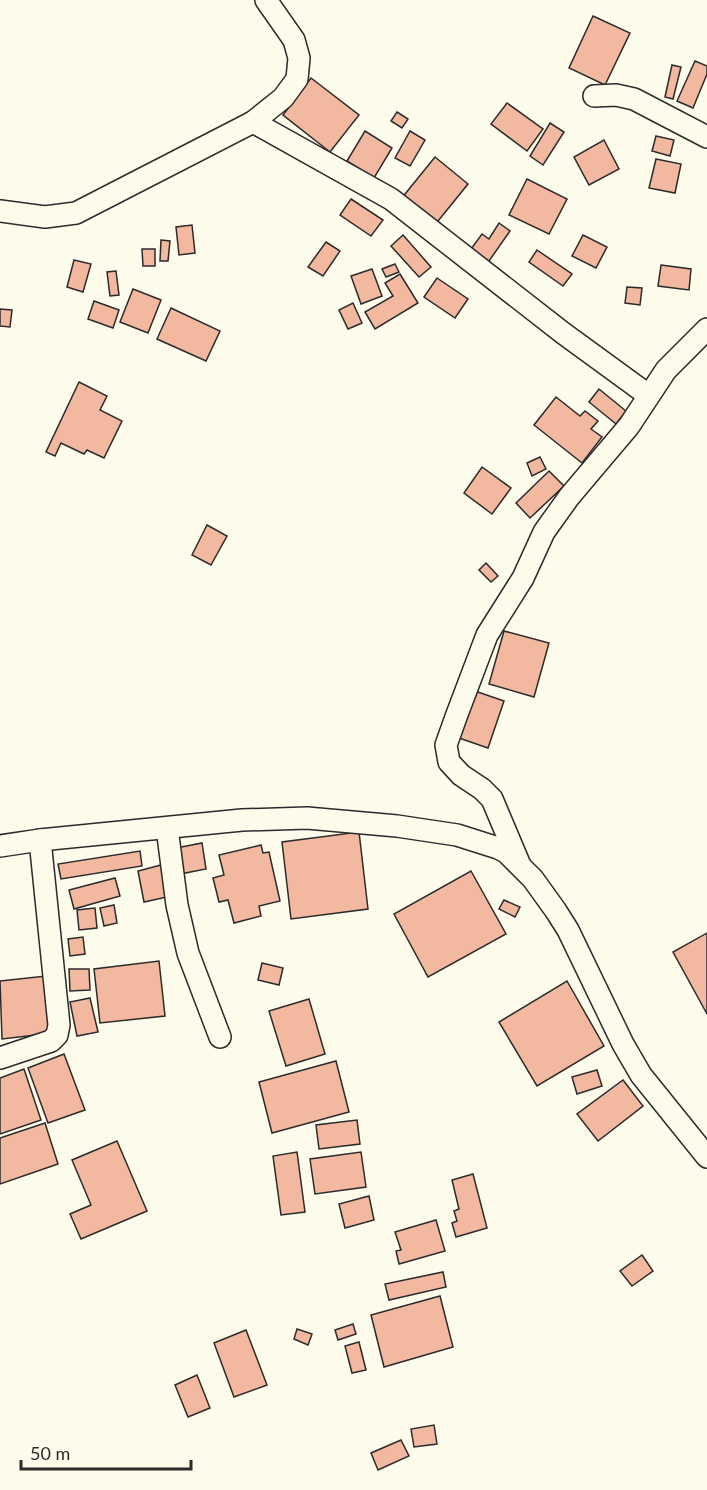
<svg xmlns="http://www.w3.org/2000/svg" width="707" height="1490" viewBox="0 0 707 1490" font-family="Lato,sans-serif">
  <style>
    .building { fill: #f2b8a0; stroke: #2b2b2b; stroke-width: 1.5 }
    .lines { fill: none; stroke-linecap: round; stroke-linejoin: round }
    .street-casing { stroke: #2b2b2b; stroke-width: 24 }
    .street { stroke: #fdfbea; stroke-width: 21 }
  </style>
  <rect width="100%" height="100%" fill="#fdfbea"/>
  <g class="building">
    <path d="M593 16 630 33 605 85 569 68Z"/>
    <path d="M695 61 707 66V74L693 108 677 101Z"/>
    <path d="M672 65 681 67 673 99 665 97Z"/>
    <path d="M311 78 359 115 330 152 283 115Z"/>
    <path d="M507 103 543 129 527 151 491 124Z"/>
    <path d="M397 112 408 119 402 128 391 121Z"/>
    <path d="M550 123 564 132 543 165 530 156Z"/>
    <path d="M365 131 392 148 374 178 347 161Z"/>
    <path d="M410 131 425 140 410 166 395 158Z"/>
    <path d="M656 136 674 140 670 156 652 151Z"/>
    <path d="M604 140 619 169 589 185 574 157Z"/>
    <path d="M435 157 468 184 434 226 401 199Z"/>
    <path d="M656 159 681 164 675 193 649 188Z"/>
    <path d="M527 179 567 199 549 234 509 215Z"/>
    <path d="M351 199 383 220 371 236 340 215Z"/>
    <path d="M499 223 510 231 489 261 471 249 482 234 489 239Z"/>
    <path d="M192 225 195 253 179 255 176 227Z"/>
    <path d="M403 235 431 267 419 277 391 246Z"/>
    <path d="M583 235 607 247 596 268 572 256Z"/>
    <path d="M161 240 170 241 168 261H160Z"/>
    <path d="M326 242 340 251 323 276 308 267Z"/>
    <path d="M142 249H155V266H143Z"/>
    <path d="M537 250 572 274 563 286 529 262Z"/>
    <path d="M74 260 91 264 83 292 67 287Z"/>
    <path d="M395 264 399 272 386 277 382 269Z"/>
    <path d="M661 265 691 269 689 290 658 286Z"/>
    <path d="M372 269 382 296 361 304 351 276Z"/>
    <path d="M116 271 119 295 110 296 107 272Z"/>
    <path d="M400 274 418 303 375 329 365 312 393 296 385 283Z"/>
    <path d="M437 278 468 299 455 318 424 297Z"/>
    <path d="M627 287 642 288 640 305 625 303Z"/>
    <path d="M133 289 161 300 148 333 120 322Z"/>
    <path d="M94 301 119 310 113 328 88 319Z"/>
    <path d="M353 303 362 323 348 329 339 310Z"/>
    <path d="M171 308 220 331 206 361 157 339Z"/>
    <path d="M0 309 12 310 10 327 0 326Z"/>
    <path d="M79 382 107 396 100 410 122 421 104 458 87 450 84 454 61 443 55 456 46 452Z"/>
    <path d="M599 389 626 411 616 424 589 402Z"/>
    <path d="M556 397 580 416 585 411 598 421 591 429 602 437 582 463 534 425Z"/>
    <path d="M540 457 546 469 532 476 527 463Z"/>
    <path d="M482 467 511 488 492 514 464 493Z"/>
    <path d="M549 471 564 486 530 518 516 503Z"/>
    <path d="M207 525 227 536 211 565 192 555Z"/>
    <path d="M486 563 498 576 491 582 479 570Z"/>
    <path d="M504 631 549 643 534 697 489 684Z"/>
    <path d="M472 690 504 701 488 748 456 737Z"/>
    <path d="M359 832 368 909 291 919 282 842Z"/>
    <path d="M202 843 206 869 180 874 176 848Z"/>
    <path d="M261 845 263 853 269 852 280 901 259 906 261 916 234 923 228 900 219 902 213 878 224 875 219 855Z"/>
    <path d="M140 851 142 866 61 879 58 864Z"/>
    <path d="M161 865 167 897 144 902 138 871Z"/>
    <path d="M471 871 506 934 428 977 394 914Z"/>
    <path d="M115 878 120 896 74 909 69 890Z"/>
    <path d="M504 900 520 907 515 917 499 909Z"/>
    <path d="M114 905 117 923 104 926 100 908Z"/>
    <path d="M95 908 97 928 79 930 77 910Z"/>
    <path d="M707 933V1014L673 952Z"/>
    <path d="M83 937 85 954 70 956 68 939Z"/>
    <path d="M159 961 165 1016 100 1023 94 969Z"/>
    <path d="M262 963 283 968 279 985 258 980Z"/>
    <path d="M69 969H89L90 990 70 991Z"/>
    <path d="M46 976 53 1033 2 1039 0 981Z"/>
    <path d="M567 981 604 1046 537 1086 499 1022Z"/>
    <path d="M90 998 98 1032 77 1036 70 1002Z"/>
    <path d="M309 999 325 1054 286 1066 269 1011Z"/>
    <path d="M64 1054 85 1110 48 1123 28 1068Z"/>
    <path d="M336 1061 349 1112 272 1133 259 1082Z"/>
    <path d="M24 1069 41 1120 0 1134V1078Z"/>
    <path d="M597 1070 602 1086 577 1094 572 1077Z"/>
    <path d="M623 1080 643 1106 598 1141 577 1114Z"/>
    <path d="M357 1120 360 1144 319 1149 316 1125Z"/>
    <path d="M45 1123 58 1164 0 1184V1138Z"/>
    <path d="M117 1141 147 1211 81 1239 70 1214 91 1205 72 1160Z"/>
    <path d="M297 1152 305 1212 281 1215 273 1156Z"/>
    <path d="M361 1152 366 1187 315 1194 310 1159Z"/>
    <path d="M473 1174 487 1228 456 1237 452 1223 457 1221 454 1211 459 1209 452 1180Z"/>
    <path d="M369 1196 374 1220 345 1228 339 1204Z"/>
    <path d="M436 1220 445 1251 399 1264 396 1251 401 1250 395 1232Z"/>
    <path d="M642 1255 653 1271 632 1286 620 1271Z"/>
    <path d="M443 1272 446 1287 389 1300 385 1284Z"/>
    <path d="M440 1296 453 1347 384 1367 371 1315Z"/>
    <path d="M353 1324 356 1334 338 1340 335 1330Z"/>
    <path d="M297 1329 312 1334 308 1345 294 1339Z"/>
    <path d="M246 1330 267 1385 234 1397 214 1343Z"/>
    <path d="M359 1342 366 1370 352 1373 345 1346Z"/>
    <path d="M197 1375 210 1408 188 1417 175 1385Z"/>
    <path d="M434 1425 437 1444 414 1447 411 1429Z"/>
    <path d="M401 1440 409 1456 378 1470 371 1453Z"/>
  </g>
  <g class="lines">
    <g class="street-casing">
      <g id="street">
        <path d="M594 96 616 95 634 99 707 137"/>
        <path d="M253 122 391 199 563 333 648 395"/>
        <path d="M0 211 45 217 76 213 253 122 283 98 297 79 299 58 294 40 266 0"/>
        <path d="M167 828 177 905 188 953 220 1037"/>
        <path d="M0 846 40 840 242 820 307 818 397 826 457 835 498 848 506 852 533 879 556 911 568 930 623 1044 641 1075 707 1157"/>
        <path d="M519 863 492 799 482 789 461 775 449 762 446 745 456 717 487 635 523 578 544 532 569 497 629 426 666 370 707 329"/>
        <path d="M0 1058 51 1041 57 1035 59 1025 40 840"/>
      </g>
    </g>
    <use href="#street" class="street"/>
  </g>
  <path d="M21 1460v9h170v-9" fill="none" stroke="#2b2b2b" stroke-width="3"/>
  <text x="30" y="1460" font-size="18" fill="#2b2b2b" stroke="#fdfbea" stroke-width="4.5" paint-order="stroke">50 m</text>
</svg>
